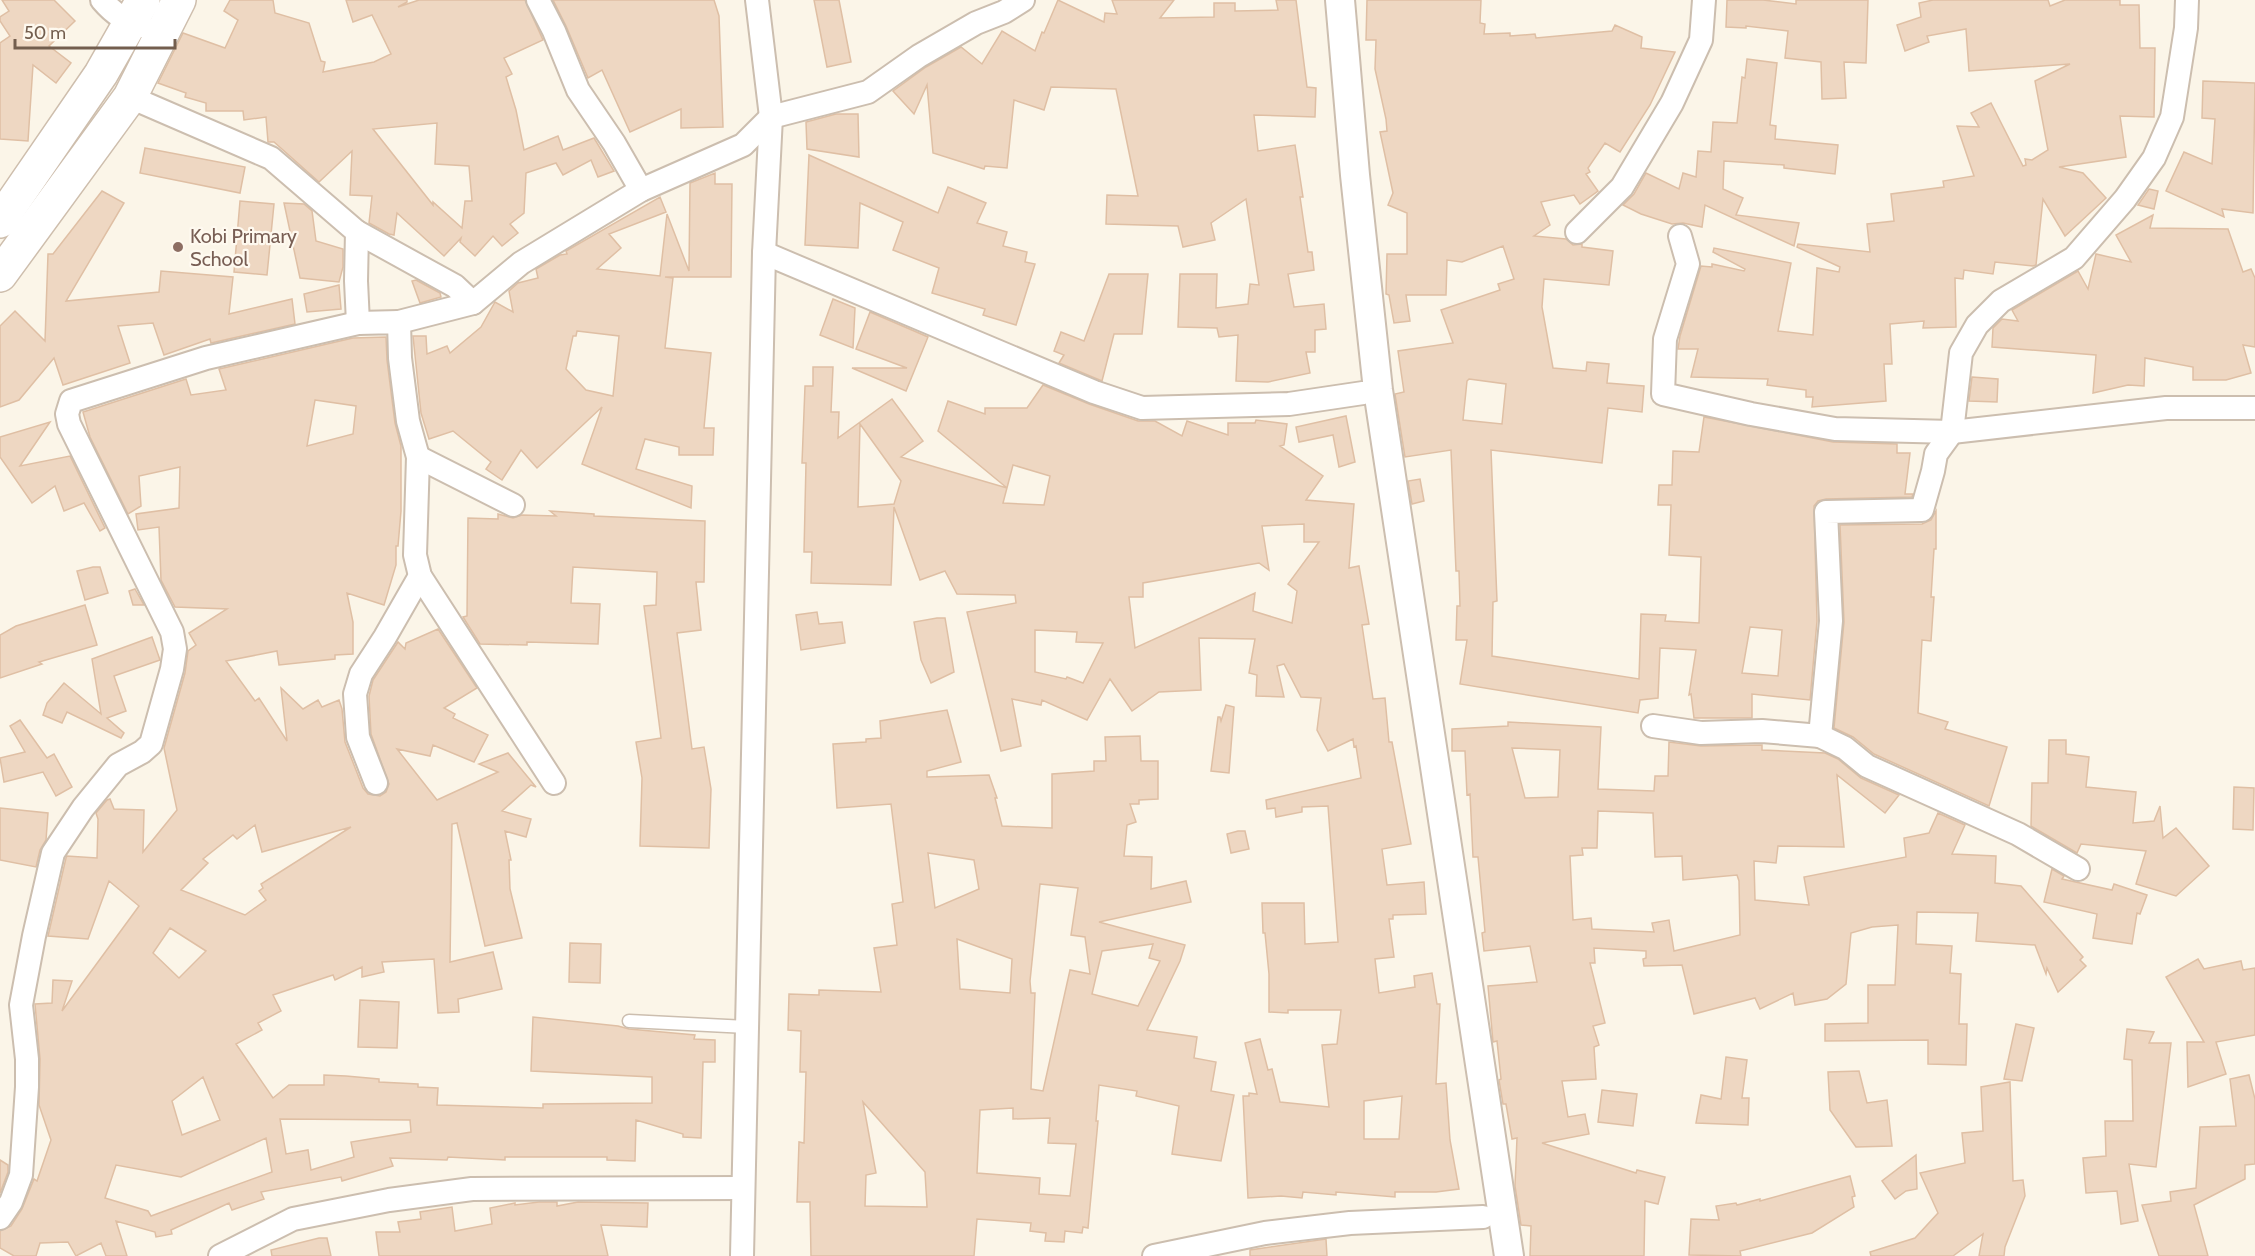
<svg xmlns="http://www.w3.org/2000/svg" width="2255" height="1256" viewBox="0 0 2255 1256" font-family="Cabin,sans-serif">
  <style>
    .building { fill: #eed7c2; stroke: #dfbfa4; stroke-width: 1.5; fill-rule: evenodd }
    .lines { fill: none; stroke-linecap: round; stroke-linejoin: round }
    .service-casing { stroke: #ccbeaf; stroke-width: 15 }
    .minor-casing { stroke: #ccbeaf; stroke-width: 26 }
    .tertiary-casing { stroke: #ccbeaf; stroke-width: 32 }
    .secondary-casing { stroke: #cebead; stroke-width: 36 }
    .service { stroke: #fff; stroke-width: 12 }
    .minor { stroke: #fff; stroke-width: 22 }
    .tertiary { stroke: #fff; stroke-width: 28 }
    .secondary { stroke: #fff; stroke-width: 33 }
    .education-dot { fill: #8d6e63; stroke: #fef9ef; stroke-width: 2 }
    .labels { text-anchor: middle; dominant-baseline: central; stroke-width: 4.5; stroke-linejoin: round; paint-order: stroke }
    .education-label { font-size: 20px; fill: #785e54; stroke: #fef9ef; text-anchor: start }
  </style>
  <rect width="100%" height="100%" fill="#fbf5e8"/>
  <g class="building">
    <path d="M2 0H54L75 21 49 46 71 63 56 83 33 65 28 141 0 139V43L10 36 0 21V17L9 11Z"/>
    <path d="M230 0H273L275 13 309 23 321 61 325 62 323 72 374 62 391 54 372 15 353 22 346 0H407V2L398 7 419 0H525L543 40 504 58 512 74 506 77 516 110 524 150 558 136 563 150 594 138 614 171 598 177 591 160 563 175 556 163 526 173 524 213 510 224 518 233 502 246 493 236 475 256 460 242 461 238 444 256 397 213 394 235 389 234 369 223 372 196 350 195 352 151 319 182 274 142H268L266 117 244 120 243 111H206V103L185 97 186 93 158 83 183 33 225 48 238 20 224 11ZM437 123 435 164 469 166 472 201H465L462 228 433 202V205L373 129Z"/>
    <path d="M553 0H714L719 16 723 127 681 128V109L630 132 602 70 588 78 566 26Z"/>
    <path d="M814 0H839L851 62 827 67Z"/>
    <path d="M1058 0 1104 22 1105 13 1117 14 1112 0H1174L1160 18 1214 17V3H1235V11L1278 10 1276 0H1296L1307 87 1316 88 1315 117 1254 115 1258 151 1295 145 1303 197H1300L1308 252H1312L1314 270 1288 274 1294 307 1324 304 1326 329 1315 330V352H1306L1310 373 1268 382 1236 381 1238 335 1219 337 1217 328 1178 327 1180 274H1217L1216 308 1248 304 1250 284 1259 285 1246 199 1211 223 1215 240 1183 247 1178 226 1106 224 1107 195 1138 196 1116 89 1051 87 1044 110 1014 100 1007 168 985 166 984 169 933 153 927 85 914 114 893 91 926 67 961 47 982 64 1002 31 1035 51 1042 32 1044 33Z"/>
    <path d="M1367 0H1481L1480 23 1485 24 1484 34 1510 33V36L1535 34 1536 38 1612 31 1615 25 1642 37 1641 48 1675 52 1650 105 1620 152 1605 143 1588 168 1590 172 1586 174 1598 191 1580 204 1574 195 1541 202 1550 225 1534 236 1566 239 1573 245 1582 244V247L1613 251 1609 285 1544 279 1542 307 1553 368 1586 371 1587 362 1609 364 1607 383 1644 386 1642 412 1608 408 1602 463 1491 450 1497 601 1493 602 1492 656 1639 679 1641 614 1666 615 1665 621 1699 623 1701 557 1669 555 1671 505H1658L1659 485H1672L1673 451 1699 452 1704 417 1833 442 1897 444V453H1910L1905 494H1913L1912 497 1826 499 1818 501 1814 506 1817 621 1810 700 1752 694V718H1694L1691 694 1689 695 1696 650 1660 648 1658 698 1640 700 1638 713 1460 684 1467 640H1456L1457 606H1460L1459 571H1456L1451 450 1405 457 1395 394 1404 392 1398 351 1453 343 1441 310 1500 290 1498 284 1514 279 1503 246 1462 262 1447 260 1446 295H1406L1410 321 1394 323 1389 295 1386 294 1387 254H1407V213L1388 205 1393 193 1380 132 1387 131 1386 119 1375 69 1376 40H1366ZM1469 379 1506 384 1502 424 1463 420 1467 381ZM1750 627 1782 630 1778 676 1742 673Z"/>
    <path d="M1727 0H1763L1796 4V0H1868L1866 63 1844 62 1846 98 1822 99 1821 62 1785 58 1788 31 1746 26V28L1726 27Z"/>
    <path d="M1933 0H2048L2050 6 2065 0H2120V5H2139L2140 48H2155L2154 117 2120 116 2126 157 2059 167 2083 173 2106 198 2065 236 2043 199 2036 265 2033 266 1995 262 1993 274 1964 270 1963 279 1955 278 1956 327 1923 328 1924 321 1890 324 1892 364H1884L1886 401 1812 407 1813 397H1806V390L1767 385 1768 379 1691 377 1698 349H1678L1680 336 1701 266 1712 267V264L1744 271 1745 269 1713 252 1714 248 1791 263 1778 331 1813 335 1817 268 1839 272 1840 267 1797 247 1798 244 1870 252 1867 224 1894 221 1891 194 1944 187 1943 181 1974 176 1957 126 1979 127 1971 113 1991 103 2023 166 2026 165 2025 159 2032 160 2048 150 2035 81 2070 64 1969 71 1966 29 1927 36 1929 42 1905 51 1897 25 1921 17 1919 3Z"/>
    <path d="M1747 59 1777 63 1770 125 1776 126 1775 139 1838 145 1835 174 1784 168V165L1724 161 1723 189 1743 198 1736 215 1799 223 1794 246 1705 205 1702 227 1683 223 1672 224 1641 214 1623 205 1634 194 1646 173 1679 189 1683 173 1696 177 1698 151 1711 152 1713 122 1737 123 1742 77 1745 78Z"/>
    <path d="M2203 81 2255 83 2253 213 2222 209 2224 217 2166 191 2184 152 2212 164 2215 119 2202 118Z"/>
    <path d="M836 114H858L859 157 807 149 806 122Z"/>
    <path d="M145 148 245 167 240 193 140 173Z"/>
    <path d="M809 155 938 213 948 187 986 203 977 223 1007 232 1003 246 1027 252 1025 262 1035 264 1016 325 983 315 985 309 932 293 939 268 893 250 903 222 860 203 858 248 805 245Z"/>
    <path d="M715 173V184H732L731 277H665L673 278 665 348 711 353 704 428H714L713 455H679V447L645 439 636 469 692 486 691 508 582 464 602 407 537 468 521 450 502 480 486 469 491 462 453 431 429 439 421 413 413 336H426L427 354 447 346 450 353 481 327 495 302 513 312 509 291 518 283 538 278 536 269 560 255 567 254 566 251 660 197 666 212 609 234 621 248 597 269 660 276 667 214 689 271 690 183ZM577 331 619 336 613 396 586 390 566 369 573 336H576Z"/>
    <path d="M2149 189 2158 191 2154 209 2138 205Z"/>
    <path d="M102 191 124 203 66 301 159 292 161 271 233 277 229 314 292 299 295 324 211 343 210 339 164 355 153 323 118 326 130 363 63 385 54 358 19 400 0 407V326L15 311 45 341 48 254H53Z"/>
    <path d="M240 201 274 204 267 275 234 272Z"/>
    <path d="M284 203 304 204 312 211 316 241 343 249V267L339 282 300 278Z"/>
    <path d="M2153 215 2150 228 2228 229 2243 272 2251 269 2255 278V347L2243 345 2251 373 2226 380H2193V367L2145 358 2144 386 2128 385 2093 393 2096 355 1992 347 1993 328 2002 319 2018 321 2012 310 2078 271 2088 289 2096 254 2131 262 2116 235Z"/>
    <path d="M1109 274H1148L1142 334H1114L1102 381 1059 363 1064 355 1054 351 1061 332 1084 341Z"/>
    <path d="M416 280 440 293 441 297 420 303 412 281Z"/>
    <path d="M339 285 341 309 307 312 304 294Z"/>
    <path d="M833 299 855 308 853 348 820 335Z"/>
    <path d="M870 312 928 337 906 391 852 368H907L856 349Z"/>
    <path d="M386 337 387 360 395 423 401 446V511L398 546H396V565L384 605 347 593 353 622V654L335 655V659L279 665 277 651 226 661 255 701 259 698 287 741 281 688 303 709 318 700 322 707 339 700 342 709 345 742 363 788 368 794 380 796 386 792 389 784 371 734 369 696 373 680 398 642 405 649 406 643 438 629 477 688 444 708 455 714 453 718 488 735 474 762 433 745 430 756 397 749 437 800 498 772 479 764 508 753 536 787 531 785 502 811 531 819 526 837 505 831 511 860H509L510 889 522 938 485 946 457 823 452 824 450 962 493 952 502 989 458 999 459 1012 438 1013 434 959 382 962 384 972 362 977V967L335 980 333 975 273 995 281 1011 258 1023 262 1030 236 1044 273 1098 289 1085H324V1075L346 1076 379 1079V1082L418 1084V1087L438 1088 437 1105 543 1108V1104L652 1103V1077L531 1071 533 1017 618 1026 629 1029 695 1035 694 1039 715 1040V1062H703L701 1138 683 1137V1134L636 1120 635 1161 607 1160V1157H505V1160L448 1157 447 1160 390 1158 393 1166 342 1181 341 1177 261 1192 264 1199 232 1210 229 1203 171 1230 172 1234 156 1237 155 1232 116 1221 127 1256H106L101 1243 76 1256 68 1242 40 1243 36 1256H14L0 1248V1231L11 1226 22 1209 34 1179 37 1181 51 1140 39 1105 40 1059 35 1004 52 1003 53 980 72 981 62 1011 139 906 109 881 88 939 48 936 66 858 67 856 97 858 98 819 96 813 107 800 110 799 114 809 144 810 143 852 177 810 164 748 185 673 188 651 196 645 189 633 227 609 175 607 161 580 159 527 138 530 136 514 179 508 180 467 139 476 141 506 128 514 90 437 83 412 186 379 191 395 226 390 219 369 353 338ZM315 400 356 406 353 434 307 446ZM255 825 262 852 351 827 261 884 263 888 259 891 266 900 245 915 181 890 208 863 203 859 233 835 237 839ZM170 928 206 951 179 978 153 953ZM203 1077 220 1120 182 1135 172 1101ZM280 1119 410 1120 411 1132 351 1142 354 1157 311 1170 308 1150 286 1154ZM266 1138 272 1172 151 1216 148 1211 105 1198 116 1165 181 1177Z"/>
    <path d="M813 367H833L831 412H839L838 438 892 399 923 441 901 457 1007 488 938 431 948 401 985 414V408H1027L1043 385 1089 404 1138 421H1155L1182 436 1187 421 1228 435V423H1255L1256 420 1287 424 1284 445 1280 446 1323 476 1306 500 1354 504 1349 568 1359 566 1369 624 1362 625 1373 699 1385 698 1389 742H1392L1411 844 1382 849 1387 885 1424 882 1426 914 1393 915V919H1389L1394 957 1375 959 1379 993 1415 987 1414 976 1432 973 1437 1004H1440L1436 1084 1446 1083 1450 1140 1459 1189 1436 1192H1395V1197L1336 1192V1195L1303 1192 1302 1198 1281 1196 1248 1198 1243 1096H1249V1093L1257 1094 1245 1043 1260 1039 1268 1070 1272 1069 1280 1102 1329 1107 1322 1045 1337 1044 1341 1010H1288V1013L1269 1012V974L1265 933H1263L1262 903H1304L1305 944 1338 942 1328 806 1302 807V812L1276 817 1275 808 1267 809 1266 800 1361 778 1356 746 1354 747 1353 739 1328 751 1317 730 1321 698 1301 697 1284 664 1277 666 1284 697 1256 696 1257 675 1249 673 1255 639 1199 638 1201 690 1159 692 1132 711 1110 679 1087 720 1042 700 1041 705 1012 699 1021 746 1001 751 967 612 1016 603 1015 595 957 594 945 571 920 580 894 507 891 585 811 583 812 552H804L806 463H802L805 386H813ZM860 424 901 481 894 504 858 507ZM1013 465 1050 476 1044 505 1003 503ZM1304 524V542H1319L1288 584 1297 591 1292 623 1253 611 1255 593 1135 648 1129 597H1143V583L1259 563 1269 570 1262 526ZM1035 630 1077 632 1076 642 1103 643 1083 683 1067 677 1066 679 1035 672ZM1402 1096 1399 1139H1364V1101Z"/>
    <path d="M1972 377 1998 379 1997 402 1969 401Z"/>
    <path d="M1346 416 1355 462 1339 467 1333 435 1299 442 1296 427Z"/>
    <path d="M50 422 20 466 70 456 105 528 100 531 84 503 64 511 55 486 32 503 0 457V437Z"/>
    <path d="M1420 479 1424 501 1412 504 1408 481Z"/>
    <path d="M550 511 594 514V516L705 521 704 582H696L701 630 677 633 692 749 704 747 711 789 709 848 640 846 642 778 636 742 661 738 644 606 656 605 657 572 573 567 571 603 600 604 598 644 527 642V645L480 644 463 617 467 616 468 518 498 519V514L513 518 522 515 556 516Z"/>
    <path d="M1936 511V549H1934L1931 597H1934L1931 641 1922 640 1918 713 1948 722 1945 729 2007 747 1989 806 1874 754 1853 737 1834 728 1844 622 1840 525 1922 524 1931 520Z"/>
    <path d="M93 567H100L108 593 85 600 77 571Z"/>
    <path d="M135 589 144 605H133L129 591Z"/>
    <path d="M85 605 97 645 39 662 42 664 0 678V635L16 626Z"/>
    <path d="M817 612 819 624 842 622 845 643 801 650 796 615Z"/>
    <path d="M937 618H945L954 672 931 683 921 660 914 622Z"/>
    <path d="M152 637 160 660 114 676 126 711 107 718 124 733 121 738 67 712 62 723 43 715 47 703 64 683 101 714 92 659Z"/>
    <path d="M1226 705 1234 707 1229 773 1211 771 1218 717H1220L1221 721Z"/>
    <path d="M947 710 961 762 927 771V777L989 775 997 798H995L1002 826 1052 828V774L1094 771V761H1106L1105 737 1140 736 1141 761H1158V799L1139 800V804H1130L1136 822 1127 825 1124 856 1152 857 1151 889 1186 881 1191 902 1099 922 1185 945 1180 961 1147 1030 1197 1037 1194 1058 1216 1062 1211 1091 1234 1095 1221 1161 1172 1154 1179 1106 1136 1096 1137 1091 1099 1085 1096 1121H1098L1088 1228 1083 1227 1082 1233 1065 1231 1064 1242 1045 1241 1046 1233 1030 1231 1031 1223 977 1219 974 1256H811L810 1202H797L799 1142 804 1143 806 1072H800L801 1031 788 1030 789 994 819 995V990L881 992 874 948 897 945 892 904 903 902 891 804 837 808 833 744 866 742V739L881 738 880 721ZM928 853 974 860 979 889 935 908ZM1040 884 1078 888 1071 935 1085 937 1090 974 1070 970 1043 1091 1031 1089 1035 993H1031L1030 981ZM957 939 1012 959 1010 993 960 989ZM1153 944 1149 958 1160 961 1138 1006 1092 994 1102 951ZM863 1102 925 1172 927 1207 865 1206 866 1175 876 1173ZM1013 1108V1119L1050 1118 1048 1143 1076 1144 1070 1196 1039 1194 1040 1178 977 1173 980 1110Z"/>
    <path d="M20 720 47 758 54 754 72 787 56 796 43 772 4 782 0 758 25 752 10 726Z"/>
    <path d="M1508 722 1601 727 1598 789 1654 791 1655 776H1668L1669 742 1701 746 1762 745V750L1825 753 1838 759 1861 778 1899 795 1885 813 1837 775 1844 847 1778 846 1776 863 1754 861 1755 900 1809 905 1804 877 1906 857 1904 838 1929 833 1938 813 1965 825 1952 854 1996 856 1995 883 2021 886 2083 957 2080 960 2086 966 2058 992 2047 968 2046 974 2035 945 1976 941 1978 913 1917 912 1916 944 1952 946 1950 973 1961 974 1959 1024H1967L1966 1065 1928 1064V1040L1825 1041V1024L1868 1023V985H1895L1898 925 1872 927 1851 933 1846 984 1827 999 1795 1005 1793 993 1760 1009 1755 998 1694 1014 1682 965 1644 966 1643 959 1646 958V951L1594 948 1595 963H1590L1605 1023 1593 1026 1599 1045 1594 1047 1596 1079 1562 1081 1568 1117 1585 1114 1589 1134 1542 1143 1636 1173 1637 1170 1665 1177 1658 1204 1645 1201 1644 1256H1530L1531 1226 1521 1225 1515 1186 1517 1138 1512 1139 1506 1104H1503L1499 1080 1501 1079 1497 1041 1493 1042 1488 986 1537 982 1530 946 1484 951 1482 933 1485 932 1478 857H1473L1470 794 1467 795 1465 751H1452V729L1508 726ZM1512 748 1560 750 1558 797 1525 798ZM1598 811 1653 813 1655 857 1682 856 1683 880 1737 875 1739 881 1740 935 1674 951 1669 920 1652 923 1654 932 1592 929 1591 918 1573 920 1570 856 1583 855 1582 848H1597Z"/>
    <path d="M2049 740H2066V754L2089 757 2086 787 2136 792 2133 823 2154 821 2160 806 2163 838 2176 828 2209 866 2176 896 2136 884 2146 851 2081 844 2077 853 2031 826 2032 783H2048Z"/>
    <path d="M2234 787 2254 788 2253 830 2233 829Z"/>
    <path d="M0 808 48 813 46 840 40 850 36 867 0 860Z"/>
    <path d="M1238 831H1245L1249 849 1231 853 1227 834Z"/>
    <path d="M2052 869 2064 876 2062 879 2112 890 2114 884 2147 895 2140 914 2137 913 2132 944 2093 938 2097 914 2044 902Z"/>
    <path d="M570 943 601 944 600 983 569 982Z"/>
    <path d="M2198 959 2204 969 2241 961 2243 970 2255 968V1035L2216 1042 2226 1074 2188 1087 2187 1042H2204L2166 977Z"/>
    <path d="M360 1000 399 1002 397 1048 358 1047Z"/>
    <path d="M2016 1024 2034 1028 2022 1081 2004 1079Z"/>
    <path d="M2127 1029 2154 1032 2149 1043H2171L2156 1167 2129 1164 2138 1221 2121 1224 2117 1191 2086 1193 2083 1158 2106 1156 2105 1121H2133L2132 1060 2124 1059Z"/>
    <path d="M1726 1057 1747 1060 1742 1098H1749L1748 1125 1696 1123 1701 1095 1721 1099Z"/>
    <path d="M1859 1071 1867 1103 1887 1100 1892 1146 1856 1147 1830 1110 1828 1072Z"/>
    <path d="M2249 1075 2255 1099V1164L2245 1165V1179L2194 1205 2208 1256H2159L2142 1205 2171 1201 2170 1192 2196 1188 2200 1127 2236 1126 2230 1079Z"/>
    <path d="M2010 1082 2013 1181 2023 1180 2025 1196 2005 1247 2004 1256H1979L1983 1234 1953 1256H1871L1870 1252 1915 1238 1938 1213 1920 1173 1965 1163 1962 1133 1983 1131 1981 1087Z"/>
    <path d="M1602 1090 1637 1094 1633 1126 1598 1122Z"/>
    <path d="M1916 1155 1917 1189 1906 1191 1895 1199 1882 1181Z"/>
    <path d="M0 1160 8 1165V1172L0 1193Z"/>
    <path d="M1850 1176 1855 1196 1852 1197 1854 1207 1812 1233 1740 1251 1741 1256 1689 1255 1691 1219 1719 1220 1716 1206 1736 1203 1737 1205 1760 1199V1201Z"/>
    <path d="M539 1202H557V1206L578 1202 648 1203 647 1227 601 1225 608 1256H379L376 1232H400L398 1222 421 1219 420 1212 452 1207 455 1231 492 1224 490 1208 515 1203V1205Z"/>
    <path d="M319 1238H327L331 1256H272L271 1250Z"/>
    <path d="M1326 1239 1327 1256H1250V1250Z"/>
  </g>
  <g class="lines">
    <g class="service-casing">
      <path id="service" d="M629 1021 747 1027"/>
    </g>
    <g class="minor-casing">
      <g id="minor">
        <path d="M102 0C113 13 125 22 142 26"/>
        <path d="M538 0 554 31 578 90 614 143 641 190"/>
        <path d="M130 97 271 158 357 232 356 281 358 323"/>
        <path d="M357 232 455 286 473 303"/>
        <path d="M1577 232 1622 187 1672 103 1701 40 1704 0"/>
        <path d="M1680 236 1688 264 1665 339 1663 394 1751 414 1835 429 1952 432 2166 408H2255"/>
        <path d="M764 253 1094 392 1142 408 1289 404 1363 393"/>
        <path d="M399 322 473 303 521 263 641 190 743 145 771 117 868 92 919 56 976 23 1004 12 1023 0"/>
        <path d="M418 457 513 505"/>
        <path d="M1653 726 1701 733 1762 731 1820 736 1831 621 1826 512 1922 510 1933 471 1936 454 1952 432 1961 353 1977 325 2001 301 2074 258 2125 199 2154 158 2172 117 2186 28 2187 0"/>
        <path d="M1820 736 1845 748 1867 766 2018 834 2078 869"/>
        <path d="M376 783 358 737 355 694 361 674 385 637 420 576"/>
        <path d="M0 1218 11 1202 21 1175 27 1087V1059L21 1005 34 936 53 853 83 808 118 765 142 752 151 744 172 669 175 649 172 632 69 424 67 414 71 401 206 358 358 323 399 322 400 358 408 421 418 457 415 555 420 576 554 783"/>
        <path d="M220 1256 293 1219 389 1200 472 1189 743 1188"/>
        <path d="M742 1256 764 253 771 117 757 0"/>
        <path d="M1154 1256 1265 1233 1350 1223 1483 1217"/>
      </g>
    </g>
    <g class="tertiary-casing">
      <path id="tertiary" d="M1340 0 1355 175 1378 390 1509 1256"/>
    </g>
    <g class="secondary-casing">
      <g id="secondary">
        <path d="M0 221 101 74 143 0"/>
        <path d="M0 275 130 97 179 0"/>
      </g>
    </g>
    <use href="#service" class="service"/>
    <use href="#minor" class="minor"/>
    <use href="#tertiary" class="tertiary"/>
    <use href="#secondary" class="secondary"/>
  </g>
  <circle class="education-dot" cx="178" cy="247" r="6"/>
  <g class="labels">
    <g class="education-label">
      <text x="190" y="236">Kobi Primary<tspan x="190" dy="23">School</tspan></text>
    </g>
  </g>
  <path d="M15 39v9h160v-9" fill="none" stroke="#735e4e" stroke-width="3"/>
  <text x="24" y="39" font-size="18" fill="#735e4e" stroke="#fef9ef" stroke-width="4.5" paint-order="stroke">50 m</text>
</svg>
